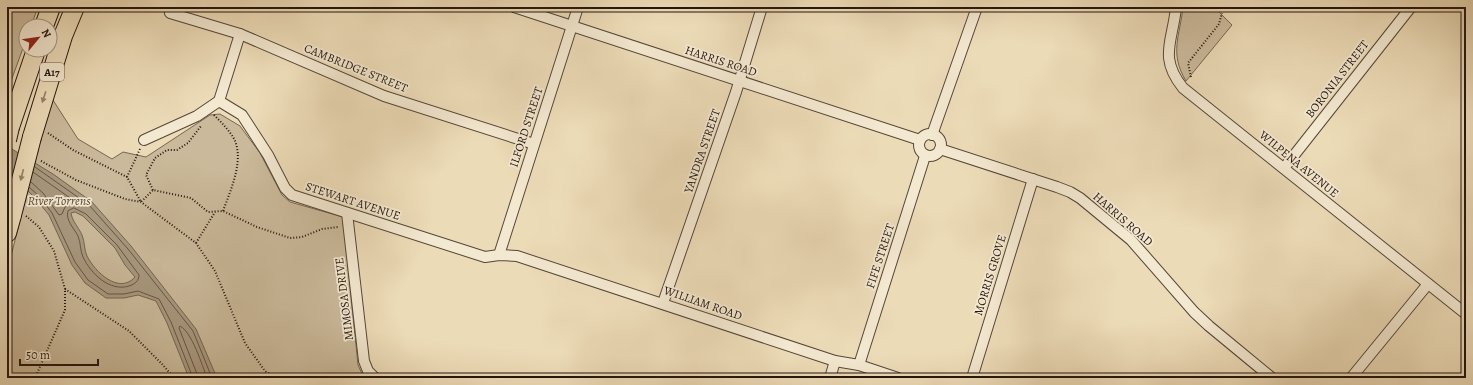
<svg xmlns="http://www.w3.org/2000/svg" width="1473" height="385" viewBox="0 0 1473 385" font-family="Alegreya,serif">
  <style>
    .green { fill: #cab99a; stroke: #776754 }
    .water { fill: #a8987e; stroke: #736452; fill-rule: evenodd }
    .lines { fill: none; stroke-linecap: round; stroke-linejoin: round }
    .shore { stroke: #665646; stroke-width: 1 }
    .street-casing { stroke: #564639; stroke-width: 12 }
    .highway-casing { stroke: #24150f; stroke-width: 20 }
    .path { stroke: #24150f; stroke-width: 2; stroke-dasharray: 1 2; stroke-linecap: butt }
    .street { stroke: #f3e8d0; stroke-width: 10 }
    .highway { stroke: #ecdbb7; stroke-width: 18 }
    .highway-bridge-casing { stroke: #24150f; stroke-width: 20; stroke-linecap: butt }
    .highway-bridge { stroke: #ecdbb7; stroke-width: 18 }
    .oneway { fill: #92826b }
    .labels { text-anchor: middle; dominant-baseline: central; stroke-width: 3.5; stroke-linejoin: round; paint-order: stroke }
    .shield { fill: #f3e8d0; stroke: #625449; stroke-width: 1 }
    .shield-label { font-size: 11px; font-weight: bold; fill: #24150f }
    .street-label { font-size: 12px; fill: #24150f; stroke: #f3e8d0 }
    .water-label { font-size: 13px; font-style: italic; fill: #59493b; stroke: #f3e8d0 }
  </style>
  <rect width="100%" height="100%" fill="#ecdbb7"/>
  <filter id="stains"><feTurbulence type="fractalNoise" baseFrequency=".005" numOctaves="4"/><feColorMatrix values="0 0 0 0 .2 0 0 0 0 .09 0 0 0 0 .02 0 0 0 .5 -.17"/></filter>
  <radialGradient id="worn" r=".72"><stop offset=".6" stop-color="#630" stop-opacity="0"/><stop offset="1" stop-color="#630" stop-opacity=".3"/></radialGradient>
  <g class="green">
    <path d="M7 7H38L31 26H26V40L7 92Z"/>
    <path d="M1183 7H1216L1218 11 1232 25 1186 81C1169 53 1180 36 1183 7Z"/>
    <path d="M51 97 78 139 112 159 123 152 146 157 210 115 220 114 240 126 260 153 282 195 290 202 343 217 358 365 364 378H7V272Z"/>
  </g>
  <path class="water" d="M7 146 53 174 92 202 131 246 196 329 217 378H189L167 323 156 301 138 295 124 298H106L85 283 72 265 49 215 36 199 25 188 7 178ZM75 212 83 216 115 248 125 265 135 277C119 295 95 272 87 256 84 250 85 242 82 235 79 228 72 221 71 213Z"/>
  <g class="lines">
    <g class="shore">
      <path d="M35 167 89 205 128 249 193 331 212 378"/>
      <path d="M31 182 43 193 59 215 62 214 65 207 74 202 73 200 33 172"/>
      <path d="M29 187 39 196 52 213 75 262 88 280 108 294H124L138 291 159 299 171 322 193 378"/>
      <path d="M74 208 86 214 117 245 139 275C139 281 135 284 129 286 110 292 91 274 83 257 80 251 81 243 78 236 74 228 65 220 68 211Z"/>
      <path d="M198 378 197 374 179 328 180 326C192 332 202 365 207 378"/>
    </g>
    <g class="street-casing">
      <g id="street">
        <path d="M514 7 920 140"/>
        <path d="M1176 7C1173 41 1158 57 1183 88L1466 314"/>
        <path d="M170 13 240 34 384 96 534 144"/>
        <path d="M219 101 240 34"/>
        <circle cx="930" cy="145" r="11"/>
        <path d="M932 135 977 7"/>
        <path d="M144 140 197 116 219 101 242 115 268 155 285 188 292 195 485 257 499 255 517 256 835 361 859 365 898 378"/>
        <path d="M940 149 1057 187 1070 192 1080 198 1131 240 1194 312 1209 326 1272 378"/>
        <path d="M1284 168 1411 7"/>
        <path d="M347 213 364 361 368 371 375 378"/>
        <path d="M499 255 578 7"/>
        <path d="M663 303 736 92 762 7"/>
        <path d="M859 365 925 156"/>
        <path d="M830 378 835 361"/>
        <path d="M972 378 1033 179"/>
        <path d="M1351 378 1428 284"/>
      </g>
    </g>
    <g class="highway-casing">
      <g id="highway">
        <path d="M44 26 51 7"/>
        <path d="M10 127 36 50"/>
        <path d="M32 137 63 36 75 7"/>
        <path d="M7 233 12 215"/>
      </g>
    </g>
    <g class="path">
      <path d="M1191 77 1188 63 1219 24 1222 13"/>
      <path d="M214 115C220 121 226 127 231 134 247 155 231 189 223 211"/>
      <path d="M48 133 73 150 127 177"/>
      <path d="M140 149 127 177 141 202 153 190 191 198 208 212 223 211 257 227 290 238 302 237 322 229 338 227"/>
      <path d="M41 161 76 180 125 199 141 202 196 243 215 271 245 343 265 371 276 378"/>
      <path d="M153 190 146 175 155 158 167 150H177L188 143 201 126"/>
      <path d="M26 216 39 227 54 251 65 289V310L35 378"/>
      <path d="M196 243 215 212"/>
      <path d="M65 289 129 331 163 365 174 378"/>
    </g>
    <use href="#street" class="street"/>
    <use href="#highway" class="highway"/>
    <g class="highway-bridge-casing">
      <g id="highway-bridge">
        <path d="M7 140 10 127"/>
        <path d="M12 215 32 137"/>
      </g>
    </g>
    <use href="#highway-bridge" class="highway-bridge"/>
  </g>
  <defs><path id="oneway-solid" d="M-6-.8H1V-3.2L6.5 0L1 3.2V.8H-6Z"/></defs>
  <g class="oneway">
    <use href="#oneway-solid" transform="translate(44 97) rotate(108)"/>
    <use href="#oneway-solid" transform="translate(22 175) rotate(104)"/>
  </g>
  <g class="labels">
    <rect class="shield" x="40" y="63" width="24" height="18" rx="3"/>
    <g class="shield-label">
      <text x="52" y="72">A17</text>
    </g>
    <g class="street-label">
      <text transform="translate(721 61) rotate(18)">HARRIS ROAD</text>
      <text transform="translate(356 68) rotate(22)">CAMBRIDGE STREET</text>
      <text transform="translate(1337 79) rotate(-52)">BORONIA STREET</text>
      <text transform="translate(526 127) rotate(-72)">ILFORD STREET</text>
      <text transform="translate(702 151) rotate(-71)">YANDRA STREET</text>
      <text transform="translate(1299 164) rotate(39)">WILPENA AVENUE</text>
      <text transform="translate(353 201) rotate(18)">STEWART AVENUE</text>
      <text transform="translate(1123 219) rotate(41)">HARRIS ROAD</text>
      <text transform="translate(880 256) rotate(-72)">FIFE STREET</text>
      <text transform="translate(990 275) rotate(-73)">MORRIS GROVE</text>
      <text transform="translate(344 299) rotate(-97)">MIMOSA DRIVE</text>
      <text transform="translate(703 303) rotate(19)">WILLIAM ROAD</text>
    </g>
    <g class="water-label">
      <text x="59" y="200">River Torrens</text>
    </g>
  </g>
  <rect width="1473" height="385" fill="none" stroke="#ecdbb7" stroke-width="24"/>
  <rect x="8" y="8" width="1457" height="369" fill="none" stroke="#24150f" stroke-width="2"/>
  <rect x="12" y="12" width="1449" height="361" fill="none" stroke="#24150f"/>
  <g transform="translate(38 38) rotate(61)"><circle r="19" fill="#f3e8d0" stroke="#a09483"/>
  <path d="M0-3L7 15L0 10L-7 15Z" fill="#8f2418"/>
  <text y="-6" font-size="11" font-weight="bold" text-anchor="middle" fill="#24150f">N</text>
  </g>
  <path d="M20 359v6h78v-6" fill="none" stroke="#24150f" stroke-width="2"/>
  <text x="26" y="359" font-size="12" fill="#24150f" stroke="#f3e8d0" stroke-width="3" paint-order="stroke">50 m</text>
  <rect width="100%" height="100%" filter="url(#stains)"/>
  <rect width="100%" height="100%" fill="url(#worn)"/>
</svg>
